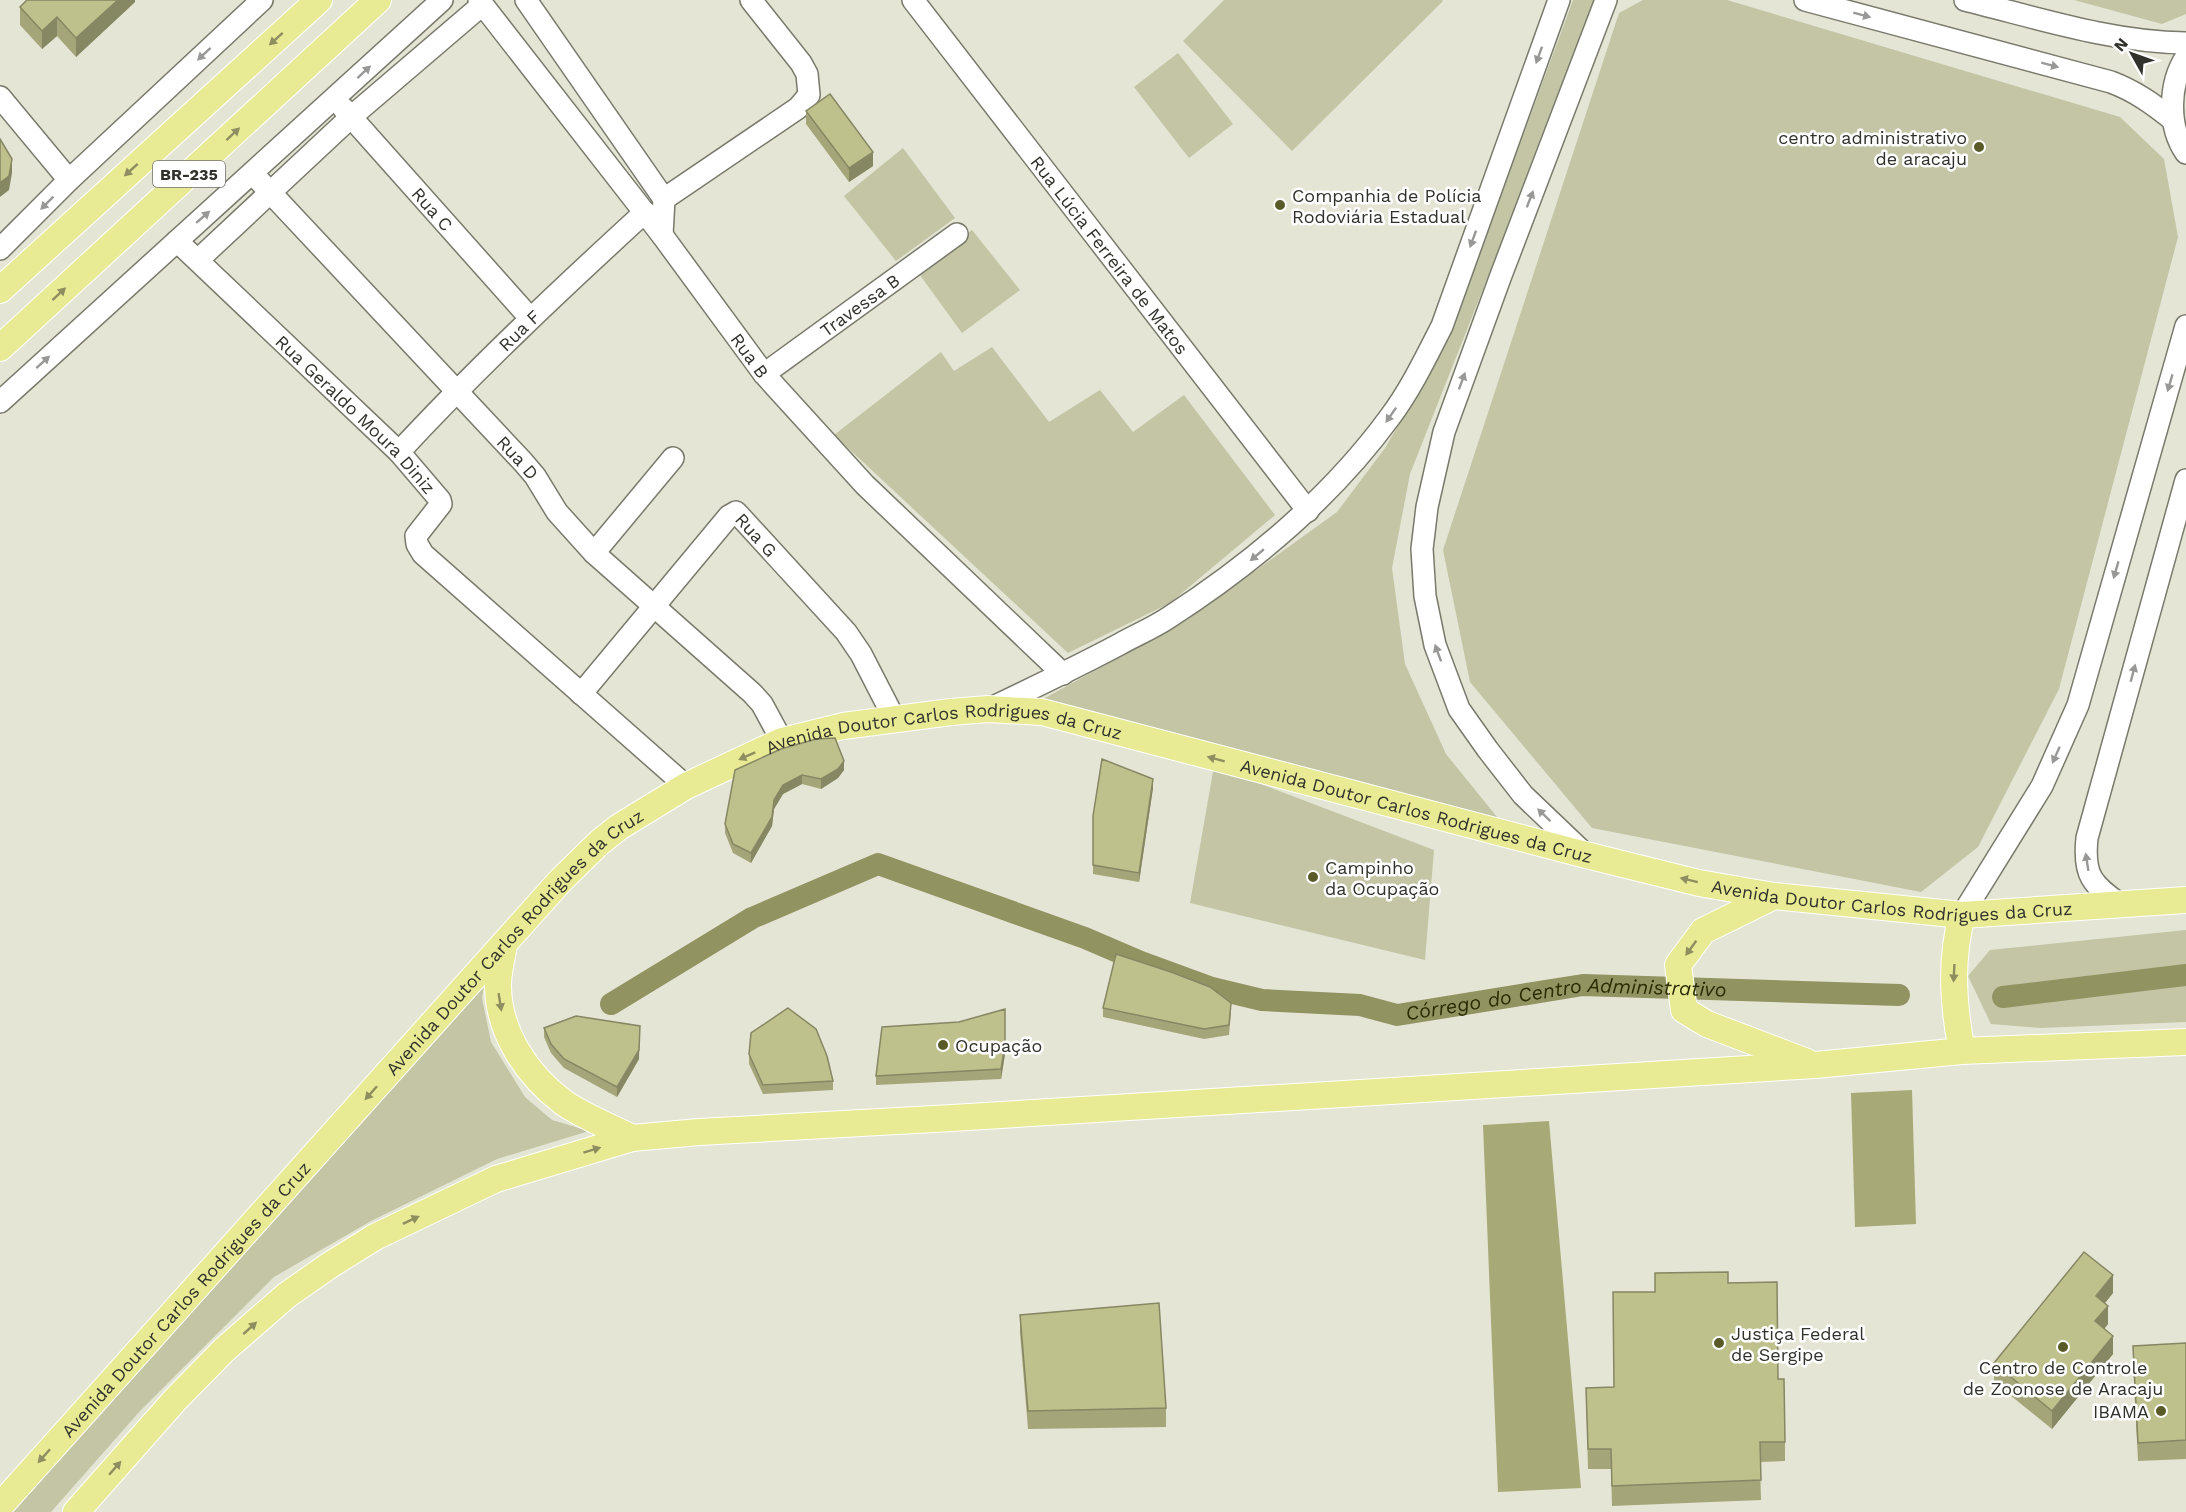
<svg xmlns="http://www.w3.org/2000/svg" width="2186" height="1512" viewBox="0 0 2186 1512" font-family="'Work Sans',sans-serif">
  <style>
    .green { fill: #c3c5a5 }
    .forest { fill: #a7a976 }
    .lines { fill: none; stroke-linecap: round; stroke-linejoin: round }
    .canal { stroke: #919361; stroke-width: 22 }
    .minor-casing { stroke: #797a6b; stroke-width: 24 }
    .major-casing { stroke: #fff; stroke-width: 28 }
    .minor { stroke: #fff; stroke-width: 21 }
    .major { stroke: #e9ea94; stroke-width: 26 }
    .wall { fill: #a4a679 }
    .shaded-wall { fill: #868763 }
    .building { fill: #bfc18d; stroke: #868763; stroke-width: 1.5 }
    .oneway { fill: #989896 }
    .oneway2 { fill: #8e8e60 }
    .poi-dot { fill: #595a27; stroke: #fff; stroke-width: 2 }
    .labels { text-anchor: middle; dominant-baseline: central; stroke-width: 5; stroke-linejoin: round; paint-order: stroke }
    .shield { fill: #fff; stroke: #70706b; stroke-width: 1.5 }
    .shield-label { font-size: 16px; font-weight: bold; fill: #32322c }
    .poi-label { font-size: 18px; fill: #32322c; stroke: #fff; text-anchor: start }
    .street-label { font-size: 18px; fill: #32322c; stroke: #fff }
    .water-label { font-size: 20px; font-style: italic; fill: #2b2c02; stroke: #fff }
  </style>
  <rect width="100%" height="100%" fill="#e4e5d5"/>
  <g class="green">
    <path d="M1224 0H1442L1443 1 1292 151 1183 41Z"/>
    <path d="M1573 0H1597L1410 474 1392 568 1405 664 1446 754 1506 828 1034 704 1187 620 1337 512 1385 448 1447 342Z"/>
    <path d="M1643 0H1727L2120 117 2164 159 2178 237 2059 689 1978 847 1921 892 1592 828 1470 682 1443 550 1619 13Z"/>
    <path d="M2074 0H2186V14L2162 24Z"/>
    <path d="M1178 53 1233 124 1189 158 1134 87Z"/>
    <path d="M903 148 955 218 896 261 844 196Z"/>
    <path d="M972 230 1020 290 962 333 917 271Z"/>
    <path d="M992 347 1049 422 1100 390 1133 432 1184 395 1275 515 1170 603 1068 653 834 435 941 352 954 371Z"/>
    <path d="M1214 766 1434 850 1425 960 1190 903Z"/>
    <path d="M2186 930V1022L2040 1028 1991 1024 1968 976 1990 950Z"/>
    <path d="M488 957 482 998 491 1042 525 1097 552 1120 589 1131 497 1159 371 1221 274 1277 140 1411 51 1512H0Z"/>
  </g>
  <g class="forest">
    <path d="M1912 1090 1916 1224 1855 1227 1851 1093Z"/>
    <path d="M1549 1121 1581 1488 1498 1492 1483 1125Z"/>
  </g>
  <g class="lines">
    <g class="canal">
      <path d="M2003 997 2186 975"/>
      <path id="s1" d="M611 1004 752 918 878 864 1085 938 1141 962 1212 988 1262 1000 1360 1005 1397 1015 1583 985 1899 995"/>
    </g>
    <g class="minor-casing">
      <g id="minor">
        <path id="s2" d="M479 0 662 235 764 374 865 485 1063 674"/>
        <path d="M526 0 664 199"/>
        <path id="s3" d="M913 0 1308 511"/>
        <path d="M1805 0 2111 82C2135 91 2153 104 2173 120"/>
        <path d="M1965 0C2038 18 2111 42 2186 43"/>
        <path d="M2186 57C2169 83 2167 126 2186 153"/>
        <path d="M0 97 69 180"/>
        <path id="s4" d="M343 108 530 318"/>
        <path id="s5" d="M253 174 523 462 535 476 557 512 594 553 752 693 762 704 782 741"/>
        <path d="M662 235 664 199 798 108 809 95 807 74 801 63 751 0"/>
        <path id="s6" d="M177 241 399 452 440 500 441 504 416 536 417 544 423 554 686 786"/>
        <path d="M0 249 69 180 262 0"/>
        <path d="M198 260 351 117 482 5"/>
        <path id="s7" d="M764 374 957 234"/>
        <path d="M0 402 442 0"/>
        <path id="s8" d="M399 452C477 368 560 290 645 212"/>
        <path d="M594 553 673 458"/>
        <path id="s9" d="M581 694 729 516 736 512 846 632 861 654 895 720"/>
        <path d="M989 709C1033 688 1077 667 1120 644 1136 635 1153 628 1168 618 1253 563 1330 499 1390 417 1411 389 1426 357 1442 326L1559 0"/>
        <path d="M1586 855 1523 795 1488 750 1459 709 1435 645 1425 596 1422 549 1427 507 1444 432 1500 278 1606 0"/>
        <path d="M2121 905C2092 884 2083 876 2087 838L2186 480"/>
        <path d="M1962 915 2042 786 2078 705 2186 326"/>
      </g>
    </g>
    <g class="major-casing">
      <g id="major">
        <path d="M0 290 319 0"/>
        <path d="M0 348 378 0"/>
        <path d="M1774 896 1703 931 1678 965 1684 1010 1707 1024 1807 1062"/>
        <path d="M504 944C502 958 498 972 498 985 498 1032 527 1075 563 1102 582 1116 611 1127 632 1138"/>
        <path d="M1962 1051C1953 1005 1950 961 1962 915"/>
        <path id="s10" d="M0 1506 561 880 600 842 619 827 686 786 782 741 843 726 951 712 988 709 1042 712 1586 855 1699 883 1774 896 1962 915 2186 900"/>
        <path d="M76 1512 175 1400 224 1350 287 1295 330 1265 375 1237 496 1179 632 1138 699 1132 952 1118 1815 1065 1962 1051 2186 1042"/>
      </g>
    </g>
    <use href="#minor" class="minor"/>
    <use href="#major" class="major"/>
  </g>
  <g class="wall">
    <path d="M135 0V2L76 57 57 36 42 49 20 25V7Z"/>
    <path d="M806 111 873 166 849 182 806 124Z"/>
    <path d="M816 739 844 770 838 778 821 789 802 784 783 794 774 809 772 826 751 863 733 853 725 833V824Z"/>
    <path d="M1153 788 1139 882 1093 874V816Z"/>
    <path d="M1103 1008 1231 1012 1229 1035 1204 1039 1103 1017Z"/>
    <path d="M544 1028 639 1059 617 1097 564 1068 551 1053 544 1037Z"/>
    <path d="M749 1054 833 1081V1090L763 1094 749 1064Z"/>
    <path d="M1005 1054 1001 1079 876 1085V1076Z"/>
    <path d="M1728 1283 1778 1379 1785 1442V1461L1760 1462 1761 1500 1612 1506 1611 1469H1588L1586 1388 1614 1387 1655 1292Z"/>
    <path d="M2113 1293 2105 1303 2108 1324 2104 1329 2113 1354 2052 1429 1994 1382V1363Z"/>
    <path d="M1020 1315 1166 1408V1427L1028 1429 1020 1333Z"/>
    <path d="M2186 1343V1459L2138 1461 2133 1364V1346Z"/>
  </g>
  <g class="shaded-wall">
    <path d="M118 0H135V2L76 57V38Z"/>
    <path d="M57 17V36L42 49V31Z"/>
    <path d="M873 152V166L849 182V168Z"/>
    <path d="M12 159V173L9 190 0 197V183Z"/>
    <path d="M844 761V770L838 778 821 789V779Z"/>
    <path d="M802 775V784L783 794 774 809 772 826 751 863V853L774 800 783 785Z"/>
    <path d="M1153 779V788L1139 882V873Z"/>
    <path d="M640 1026 639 1059 617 1097V1087Z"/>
    <path d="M1005 1044V1054L1001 1079V1069Z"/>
    <path d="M2113 1275V1293L2096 1314V1296Z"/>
    <path d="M2108 1306V1324L2095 1340V1321Z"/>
    <path d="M2113 1336V1354L2052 1429V1411Z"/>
  </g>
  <g class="building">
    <path d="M27 0H118L76 38 57 17 42 31 20 7Z"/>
    <path d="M830 94 873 152 849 168 806 111Z"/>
    <path d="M0 139 12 159 9 176 0 183Z"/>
    <path d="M835 738 844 761 838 769 821 779 802 775 783 785 774 800 772 817 751 853 733 844 725 824 735 770 781 749 816 739Z"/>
    <path d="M1102 759 1153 779 1139 873 1093 865V816Z"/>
    <path d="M1116 954 1171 972 1210 987 1231 1003 1229 1025 1204 1029 1103 1008Z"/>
    <path d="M788 1008 816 1029 827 1056 833 1081 763 1085 749 1054 751 1033Z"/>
    <path d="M1005 1009V1044L1001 1069 876 1076 882 1027 959 1022Z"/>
    <path d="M576 1016 640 1026 639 1050 617 1087 564 1059 551 1044 544 1028Z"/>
    <path d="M2084 1252 2113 1275 2096 1296 2108 1306 2095 1321 2113 1336 2052 1411 1994 1363Z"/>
    <path d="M1728 1272V1283L1777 1282 1778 1379H1784L1785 1442H1760L1761 1480 1612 1486 1611 1449H1588L1586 1388 1614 1387 1613 1292H1655V1273Z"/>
    <path d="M1159 1303 1166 1408 1028 1411 1020 1315Z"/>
    <path d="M2186 1343V1440L2138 1443 2133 1346Z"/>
  </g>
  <defs><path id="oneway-solid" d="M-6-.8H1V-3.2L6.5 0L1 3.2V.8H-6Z" transform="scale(1.5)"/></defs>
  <g class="oneway">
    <use href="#oneway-solid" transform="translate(1862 15) rotate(15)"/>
    <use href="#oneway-solid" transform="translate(204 54) rotate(137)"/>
    <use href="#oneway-solid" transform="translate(1539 55) rotate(110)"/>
    <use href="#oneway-solid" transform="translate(2050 65) rotate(15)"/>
    <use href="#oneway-solid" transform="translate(364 72) rotate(-43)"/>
    <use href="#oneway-solid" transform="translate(1530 199) rotate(-69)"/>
    <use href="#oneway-solid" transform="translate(47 203) rotate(135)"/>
    <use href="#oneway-solid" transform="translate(203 217) rotate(-41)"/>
    <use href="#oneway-solid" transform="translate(1473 239) rotate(110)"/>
    <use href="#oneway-solid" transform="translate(43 362) rotate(-42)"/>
    <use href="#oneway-solid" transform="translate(1462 381) rotate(-70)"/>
    <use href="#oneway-solid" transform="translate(2170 383) rotate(106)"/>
    <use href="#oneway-solid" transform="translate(1391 415) rotate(125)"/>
    <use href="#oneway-solid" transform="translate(1257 555) rotate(140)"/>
    <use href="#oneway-solid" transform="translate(2116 570) rotate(106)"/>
    <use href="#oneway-solid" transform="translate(1438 653) rotate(-110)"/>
    <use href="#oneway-solid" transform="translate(2133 673) rotate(-75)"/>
    <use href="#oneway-solid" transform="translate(2056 755) rotate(114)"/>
    <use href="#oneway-solid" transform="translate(1544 815) rotate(-136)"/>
    <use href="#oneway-solid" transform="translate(2087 862) rotate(-99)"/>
  </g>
  <g class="oneway2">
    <use href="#oneway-solid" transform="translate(276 39) rotate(138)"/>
    <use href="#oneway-solid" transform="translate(233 134) rotate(-43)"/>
    <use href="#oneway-solid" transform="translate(131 170) rotate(138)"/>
    <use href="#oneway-solid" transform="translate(59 294) rotate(-43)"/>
    <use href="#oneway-solid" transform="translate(747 756) rotate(156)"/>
    <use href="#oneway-solid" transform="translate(1216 759) rotate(-165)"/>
    <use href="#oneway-solid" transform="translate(1689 880) rotate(-166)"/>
    <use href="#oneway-solid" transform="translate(1691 948) rotate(126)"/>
    <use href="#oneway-solid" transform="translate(1954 973) rotate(93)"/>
    <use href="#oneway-solid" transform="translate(500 1002) rotate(81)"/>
    <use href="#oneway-solid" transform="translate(371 1093) rotate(132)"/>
    <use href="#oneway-solid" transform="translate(592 1150) rotate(-17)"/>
    <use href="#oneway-solid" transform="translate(411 1220) rotate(-25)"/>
    <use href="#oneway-solid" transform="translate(250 1328) rotate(-42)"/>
    <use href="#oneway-solid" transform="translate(44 1456) rotate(132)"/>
    <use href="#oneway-solid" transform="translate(115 1468) rotate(-49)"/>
  </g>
  <g class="poi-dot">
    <circle cx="1979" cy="147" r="6"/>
    <circle cx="1280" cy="205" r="6"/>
    <circle cx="1313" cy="877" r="6"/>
    <circle cx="943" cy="1045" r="6"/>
    <circle cx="1719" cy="1343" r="6"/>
    <circle cx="2063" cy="1347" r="6"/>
    <circle cx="2161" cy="1411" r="6"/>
  </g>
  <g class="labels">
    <rect class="shield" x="153" y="161" width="72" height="26" rx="4.5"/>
    <g class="shield-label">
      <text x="189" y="174">BR-235</text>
    </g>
    <g class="poi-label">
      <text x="1967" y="137" text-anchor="end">centro administrativo<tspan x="1967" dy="21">de aracaju</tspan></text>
      <text x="1292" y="195">Companhia de Polícia<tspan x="1292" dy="21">Rodoviária Estadual</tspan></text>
      <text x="1325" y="867">Campinho<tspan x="1325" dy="21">da Ocupação</tspan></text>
      <text x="955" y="1045">Ocupação</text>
      <text x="1731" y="1333">Justiça Federal<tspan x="1731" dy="21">de Sergipe</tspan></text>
      <text x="2063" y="1367" text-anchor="middle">Centro de Controle<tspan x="2063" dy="21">de Zoonose de Aracaju</tspan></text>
      <text x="2149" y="1411" text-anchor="end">IBAMA</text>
    </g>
    <g class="street-label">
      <text stroke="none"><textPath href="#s4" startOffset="135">Rua C</textPath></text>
      <text stroke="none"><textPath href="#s3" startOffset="322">Rua Lúcia Ferreira de Matos</textPath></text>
      <text stroke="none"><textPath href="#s7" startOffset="118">Travessa B</textPath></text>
      <text stroke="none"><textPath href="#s8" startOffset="171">Rua F</textPath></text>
      <text stroke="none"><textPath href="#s2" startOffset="447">Rua B</textPath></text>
      <text stroke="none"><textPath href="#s6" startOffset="249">Rua Geraldo Moura Diniz</textPath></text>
      <text stroke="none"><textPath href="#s5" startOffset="388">Rua D</textPath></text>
      <text stroke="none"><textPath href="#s9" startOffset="270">Rua G</textPath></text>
      <text stroke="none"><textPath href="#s10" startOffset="1268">Avenida Doutor Carlos Rodrigues da Cruz</textPath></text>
      <text stroke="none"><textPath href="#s10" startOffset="1754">Avenida Doutor Carlos Rodrigues da Cruz</textPath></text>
      <text stroke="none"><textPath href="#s10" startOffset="2240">Avenida Doutor Carlos Rodrigues da Cruz</textPath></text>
      <text stroke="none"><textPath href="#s10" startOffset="764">Avenida Doutor Carlos Rodrigues da Cruz</textPath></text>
      <text stroke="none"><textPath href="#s10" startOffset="278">Avenida Doutor Carlos Rodrigues da Cruz</textPath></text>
    </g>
    <g class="water-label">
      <text stroke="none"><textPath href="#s1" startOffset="1017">Córrego do Centro Administrativo</textPath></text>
    </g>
  </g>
  <g transform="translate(2132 54) rotate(310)" stroke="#ffffff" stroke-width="4.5" paint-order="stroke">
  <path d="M0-4.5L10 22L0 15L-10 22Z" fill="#32322c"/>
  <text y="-9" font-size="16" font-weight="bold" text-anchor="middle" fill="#32322c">N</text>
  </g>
</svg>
